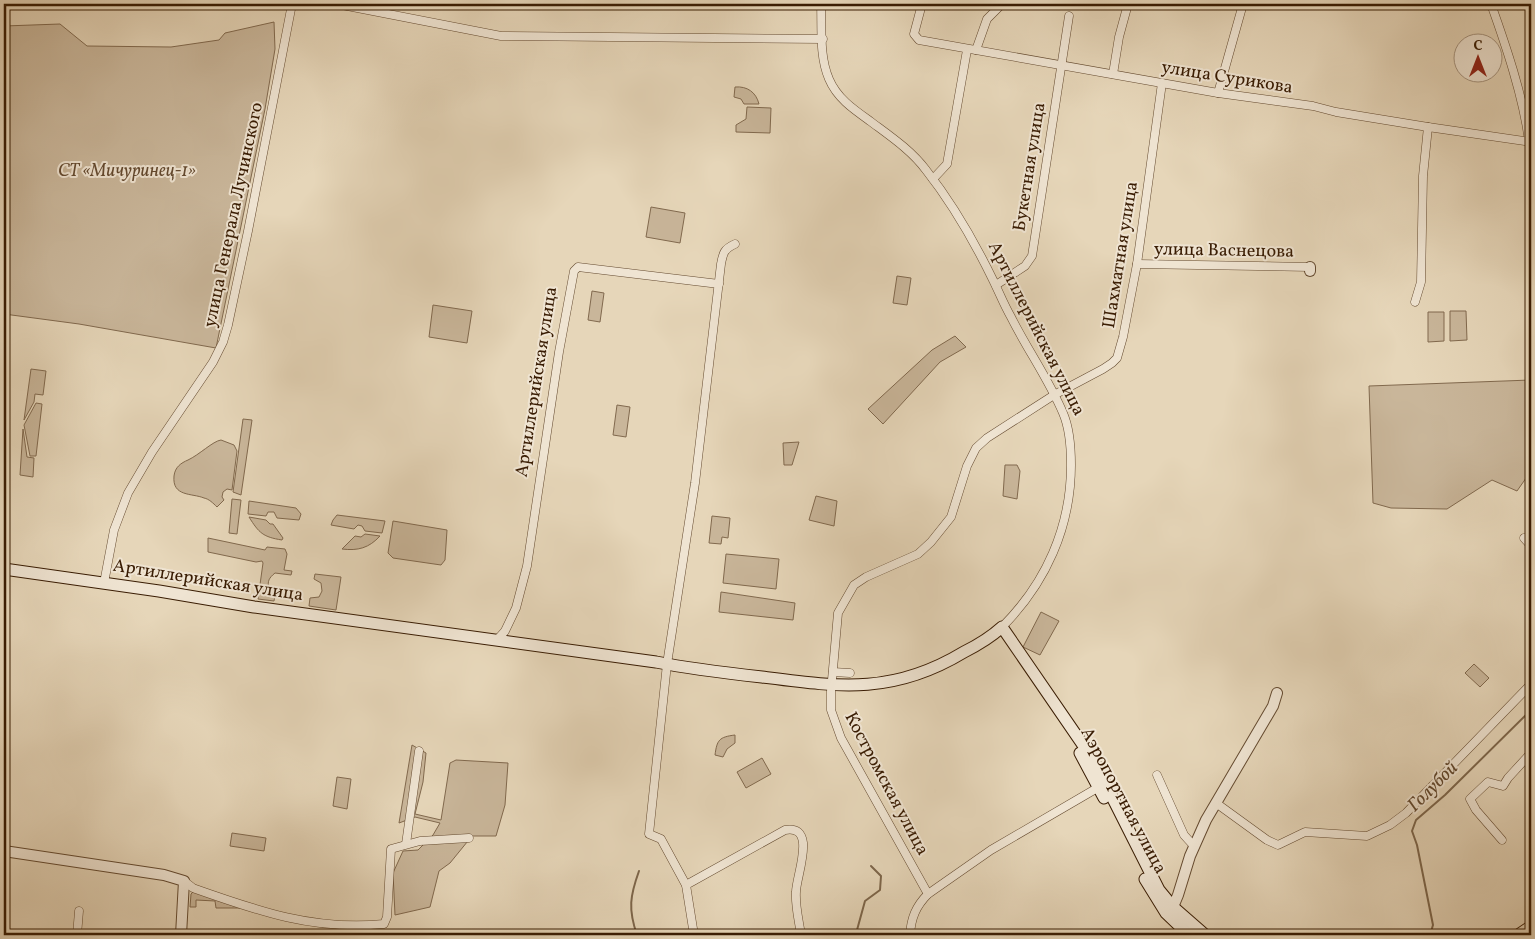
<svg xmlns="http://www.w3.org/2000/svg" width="1535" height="939" viewBox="0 0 1535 939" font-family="Vollkorn,serif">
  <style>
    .green { fill: #c9b69a; stroke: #81694e }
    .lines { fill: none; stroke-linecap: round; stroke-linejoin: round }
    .stream { stroke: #7d664b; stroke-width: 2 }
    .minor-casing { stroke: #644a30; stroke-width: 9 }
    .tertiary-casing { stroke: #644a30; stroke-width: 12 }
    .secondary-casing { stroke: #391c03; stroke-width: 13 }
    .primary-casing { stroke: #391c03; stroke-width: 14 }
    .minor { stroke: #efe4d2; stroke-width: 8 }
    .tertiary { stroke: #efe4d2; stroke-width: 10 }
    .secondary { stroke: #efe4d2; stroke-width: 11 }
    .primary { stroke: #e6d6b9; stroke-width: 12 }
    .labels { text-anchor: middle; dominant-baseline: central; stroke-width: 4; stroke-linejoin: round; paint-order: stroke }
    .street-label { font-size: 18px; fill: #391c03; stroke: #efe4d2 }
    .park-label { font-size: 18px; font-style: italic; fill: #644a30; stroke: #efe4d2 }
    .water-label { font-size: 19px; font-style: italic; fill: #61472d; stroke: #efe4d2 }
  </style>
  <rect width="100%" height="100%" fill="#e6d6b9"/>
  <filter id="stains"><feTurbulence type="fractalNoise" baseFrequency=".004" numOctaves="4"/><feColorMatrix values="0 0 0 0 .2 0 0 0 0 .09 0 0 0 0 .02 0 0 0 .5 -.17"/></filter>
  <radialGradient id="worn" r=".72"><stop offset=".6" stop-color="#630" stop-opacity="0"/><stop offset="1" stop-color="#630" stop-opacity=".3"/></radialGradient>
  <g class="green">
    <path d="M274 22 275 49 265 109 216 348 79 324 4 314V26L60 24 87 46 171 47 219 40 225 33Z"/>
    <path d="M735 87C747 86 756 92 759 104H744L741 99 734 97Z"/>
    <path d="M747 107 771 108 770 133 736 132V125L746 119Z"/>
    <path d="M651 207 685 213 680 243 646 237Z"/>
    <path d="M897 276 911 278 907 305 893 303Z"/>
    <path d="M592 291 604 293 600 322 588 320Z"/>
    <path d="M433 305 472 311 467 343 429 337Z"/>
    <path d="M1450 311H1466L1467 340 1450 341Z"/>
    <path d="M1428 312H1444V341L1428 342Z"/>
    <path d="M955 336 966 347 940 362 883 424 868 409 932 350Z"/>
    <path d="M31 369 46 371 43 395 35 394 34 402 24 420Z"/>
    <path d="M1531 380V471L1517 491 1492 480 1447 509 1391 508 1373 503 1369 386Z"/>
    <path d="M36 403 42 404 36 456H30L24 425Z"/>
    <path d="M617 405 630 407 626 437 613 435Z"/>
    <path d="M243 419 252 420 241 495 233 492Z"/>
    <path d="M23 429 27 457 34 458 33 477 20 475Z"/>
    <path d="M221 440 234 445 237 451 232 490 227 489 223 492 222 497 224 500 217 507C213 503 209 499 204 498 192 493 172 497 174 476 175 467 181 463 188 460 199 455 213 441 221 440Z"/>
    <path d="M799 442 792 465H784L783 443Z"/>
    <path d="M1005 465H1017L1020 471 1017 499 1003 496Z"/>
    <path d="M816 496 837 501 834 526 809 520Z"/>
    <path d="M232 499 241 500 237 534 229 533Z"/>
    <path d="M249 501 296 508 301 514 299 520 277 518 274 512H268L266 516 248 514Z"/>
    <path d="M337 515 385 521 382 533 365 531 362 526 358 525 354 529 331 525 333 520Z"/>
    <path d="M712 516 730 518 728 538 722 537 721 544 709 543Z"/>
    <path d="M249 517 266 520 270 524H273L283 538 282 540C263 537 259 533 249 517Z"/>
    <path d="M393 521 447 530 445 560 441 565 393 558 388 553Z"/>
    <path d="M365 534 380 536C369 548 358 551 342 549L355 536 361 537Z"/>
    <path d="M208 538 265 550 267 547 285 549 287 554 284 570 292 571 291 575 275 573C269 578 267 581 269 589L275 595 274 601 258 599 263 563 262 561 256 562 208 552Z"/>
    <path d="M726 554 779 559 776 589 723 583Z"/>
    <path d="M315 574 341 577 336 610 309 606 310 598 319 597 322 591 321 583 314 579Z"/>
    <path d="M721 592 795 603 793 620 719 612Z"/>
    <path d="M1041 612 1059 621 1040 655 1023 647Z"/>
    <path d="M1474 664 1489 678 1480 687 1465 673Z"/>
    <path d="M735 735V743L727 749 723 757 715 755C717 740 719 737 735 735Z"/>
    <path d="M412 745 426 753 423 782 415 814 441 820 450 763 456 760 508 763 505 805 496 836H472L450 863 439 871 430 907 395 915 393 873 403 851 418 850 433 835 440 823 415 817 399 823Z"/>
    <path d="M762 758 771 774 746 788 737 772Z"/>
    <path d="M337 777 351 779 347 809 333 806Z"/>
    <path d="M232 833 266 838 264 851 230 846Z"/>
    <path d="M194 891 241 907 240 908H216L215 901 196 900V907H190L191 894Z"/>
  </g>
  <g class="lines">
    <g class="stream">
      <path d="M637 935C628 909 630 896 639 871"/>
      <path d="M857 935V930L865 901 880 890 881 876 871 866"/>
      <path d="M1430 935 1433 925 1417 845 1412 831 1416 820 1445 795 1531 710"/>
    </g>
    <g class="minor-casing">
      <g id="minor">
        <path d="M337 4 501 36 823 39"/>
        <path d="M821 4C822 27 819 56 829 79 837 98 853 109 870 121 890 136 911 150 926 170 952 203 975 243 993 280 999 292 1004 305 1011 317 1027 349 1049 380 1063 413 1070 429 1071 448 1071 465 1071 527 1046 583 1002 627"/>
        <path d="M922 4 914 34 919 40 1218 93 1313 106 1336 112 1428 127 1531 142"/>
        <path d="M1491 4C1506 46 1523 96 1529 141 1531 155 1530 170 1531 183"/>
        <path d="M976 50 987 19 1002 4"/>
        <path d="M1113 74 1119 37 1128 4"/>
        <path d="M1218 93 1243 4"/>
        <path d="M933 179 947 164 967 50"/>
        <path d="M1137 264 1310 267"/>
        <path d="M996 285 1025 266 1032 256 1069 16"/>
        <path d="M1415 302 1421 282 1423 176 1428 127"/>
        <path d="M1524 538 1531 546"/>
        <path d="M104 583 114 530 128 493 152 452 213 362 223 342 228 325 248 231 292 4"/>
        <path d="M497 640 505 631 516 608 527 566 559 352 574 271 578 267 719 284"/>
        <path d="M833 672 850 673"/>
        <path d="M1157 775 1184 835 1194 846"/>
        <path d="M1216 803 1267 840 1278 845 1305 832 1367 836 1390 825 1406 813 1531 684"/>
        <path d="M1502 840 1476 810 1470 799 1488 782 1503 786 1508 778 1531 753"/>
        <path d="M406 844 419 751"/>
        <path d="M184 881 193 888C258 911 314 931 384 924L387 917 391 849 420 841 469 838"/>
        <path d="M686 885 785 830C818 824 796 876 796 892 795 906 799 921 801 935"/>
        <path d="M928 894 841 738 831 710V691L838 613 854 585 866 577 918 554 931 542 951 517 967 466 976 448 987 438 1054 395 1103 369 1112 363 1117 358 1123 337 1137 264 1162 83"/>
        <path d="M77 935 79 911"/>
        <path d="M694 935 686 885 661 839 649 834 667 664 695 483 721 264C723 253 724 249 735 244"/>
        <path d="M910 935C911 918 916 906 928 894L991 850 1099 787"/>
      </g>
    </g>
    <g class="tertiary-casing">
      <g id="tertiary">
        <path d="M1310 271V267"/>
        <path d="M4 851 164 875 184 881 181 935"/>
        <path d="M1168 911 1173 907 1178 895 1190 856 1206 820 1273 706 1277 693"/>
      </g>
    </g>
    <g class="secondary-casing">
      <g id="secondary">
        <path d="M4 569 159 591 254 607 656 662C691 669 726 673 762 677 840 687 893 695 964 652 978 645 991 637 1002 627L1094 761 1159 890 1173 907 1205 935"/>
        <path d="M1080 753 1104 798"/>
        <path d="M1145 879 1166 913 1189 935"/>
      </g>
    </g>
    <g class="primary-casing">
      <path id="primary" d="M1519 935 1531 927"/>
    </g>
    <use href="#minor" class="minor"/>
    <use href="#tertiary" class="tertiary"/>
    <use href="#secondary" class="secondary"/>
    <use href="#primary" class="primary"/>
  </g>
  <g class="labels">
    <g class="street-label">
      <text transform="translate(1227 78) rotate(9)">улица Сурикова</text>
      <text transform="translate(1030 167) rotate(-81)">Букетная улица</text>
      <text transform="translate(234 215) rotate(-78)">улица Генерала Лучинского</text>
      <text transform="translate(1224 251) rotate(1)">улица Васнецова</text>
      <text transform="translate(1121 255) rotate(-81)">Шахматная улица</text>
      <text transform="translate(1036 329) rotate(63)">Артиллерийская улица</text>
      <text transform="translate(537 382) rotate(-81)">Артиллерийская улица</text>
      <text transform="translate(208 581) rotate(9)">Артиллерийская улица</text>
      <text transform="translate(886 784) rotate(62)">Костромская улица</text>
      <text transform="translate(1123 801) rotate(62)">Аэропортная улица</text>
    </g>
    <g class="park-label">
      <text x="127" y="171">СТ «Мичуринец-1»</text>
    </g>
    <g class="water-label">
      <text transform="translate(1433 787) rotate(-45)">Голубой</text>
    </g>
  </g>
  <rect width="1535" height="939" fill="none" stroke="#e6d6b9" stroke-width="20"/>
  <rect x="5" y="5" width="1525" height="929" fill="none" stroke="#391c03" stroke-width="2.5"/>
  <rect x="10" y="10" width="1515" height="919" fill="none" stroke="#391c03"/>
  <g transform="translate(1478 58)"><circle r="24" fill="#efe4d2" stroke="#a6947f"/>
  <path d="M0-4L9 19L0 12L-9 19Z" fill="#8f2418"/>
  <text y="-8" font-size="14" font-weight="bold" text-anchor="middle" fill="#391c03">С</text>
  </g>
  <rect width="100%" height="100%" filter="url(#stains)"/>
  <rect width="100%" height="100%" fill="url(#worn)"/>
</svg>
